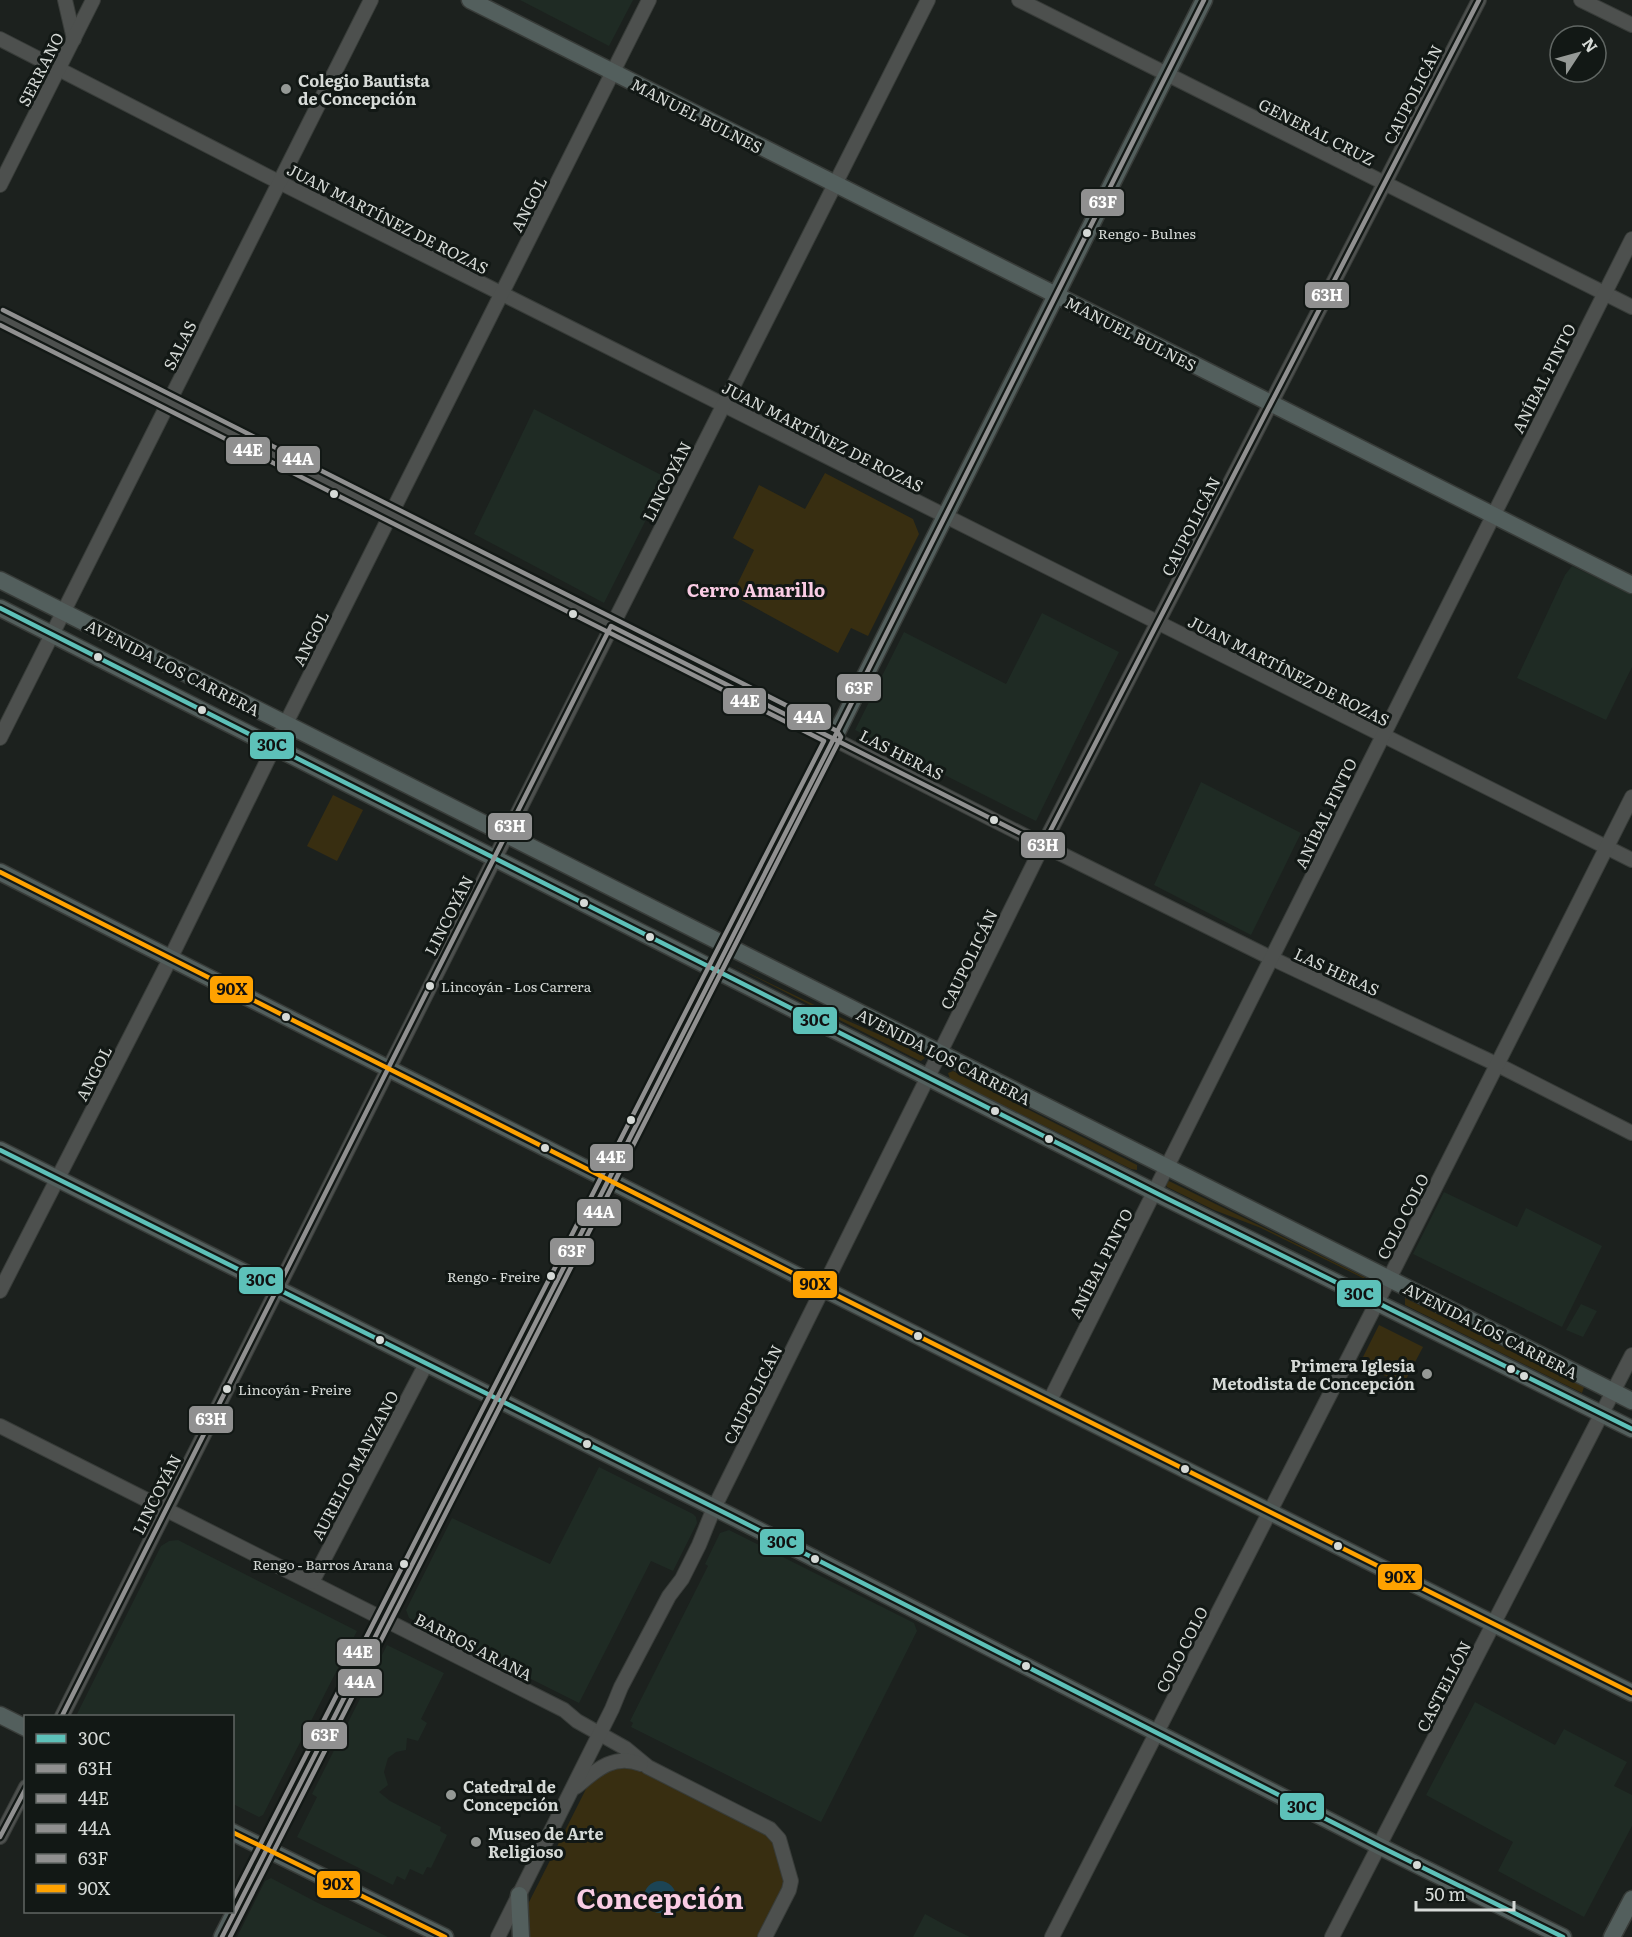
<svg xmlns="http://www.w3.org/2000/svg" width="1632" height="1937" viewBox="0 0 1632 1937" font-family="Literata,serif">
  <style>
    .built { fill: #1f2b24 }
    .green { fill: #382e11 }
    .water { fill: #1c4455 }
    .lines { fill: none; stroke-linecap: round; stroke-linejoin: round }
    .minor-casing { stroke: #383c39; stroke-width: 16 }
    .major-casing { stroke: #383c39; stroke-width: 19 }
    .minor { stroke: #4d504e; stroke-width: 14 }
    .major { stroke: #535f5d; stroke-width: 16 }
    .bus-1-casing { stroke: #121815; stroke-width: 9 }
    .bus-2-casing { stroke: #121815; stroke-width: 9 }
    .bus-3-casing { stroke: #121815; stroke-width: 9 }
    .bus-4-casing { stroke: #121815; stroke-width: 9 }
    .bus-5-casing { stroke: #121815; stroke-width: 9 }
    .bus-6-casing { stroke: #121815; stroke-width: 9 }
    .bus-1 { stroke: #5dc1b9; stroke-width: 4.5 }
    .bus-2 { stroke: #909090; stroke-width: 4.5 }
    .bus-3 { stroke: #909090; stroke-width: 4.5 }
    .bus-4 { stroke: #909090; stroke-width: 4.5 }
    .bus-5 { stroke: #909090; stroke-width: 4.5 }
    .bus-6 { stroke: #ffa200; stroke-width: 4.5 }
    .poi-dot { fill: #959996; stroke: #121815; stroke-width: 2 }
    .bus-dot { fill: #d6dad7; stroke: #121815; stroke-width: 2 }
    .labels { text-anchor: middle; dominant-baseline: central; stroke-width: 6; stroke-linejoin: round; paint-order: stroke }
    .bus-label { font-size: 14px; fill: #d6dad7; stroke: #121815; text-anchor: start }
    .street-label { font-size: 16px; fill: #d6dad7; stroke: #121815 }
    .poi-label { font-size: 16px; font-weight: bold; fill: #d6dad7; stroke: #121815; text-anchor: start }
    .neighbourhood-label { font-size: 18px; font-weight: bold; fill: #facce4; stroke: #121815 }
    .town-label { font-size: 28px; font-weight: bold; fill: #facce4; stroke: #121815 }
    .line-badge { stroke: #121815; stroke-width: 2 }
    .badge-label { font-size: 16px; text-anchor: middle; font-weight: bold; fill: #fff }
    .pale-badge-label { font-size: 16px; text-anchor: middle; font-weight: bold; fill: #111 }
  </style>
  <rect width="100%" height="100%" fill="#1c211e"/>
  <g class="built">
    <path d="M520 0H633L609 46Z"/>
    <path d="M534 409 667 478 604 603 474 534Z"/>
    <path d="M1572 566 1632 595V667L1606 720 1517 678 1565 575Z"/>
    <path d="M1042 613 1119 652 1036 821 855 730 904 632 1006 684Z"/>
    <path d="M1201 782 1301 833 1251 935 1154 885Z"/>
    <path d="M1444 1192 1517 1227 1526 1208 1602 1246 1562 1327 1413 1254Z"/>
    <path d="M1581 1304 1597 1311 1583 1337 1566 1330Z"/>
    <path d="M599 1467 693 1514 696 1517 697 1523 673 1571 651 1561 579 1703 409 1618 406 1610 452 1518 550 1564Z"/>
    <path d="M729 1530 914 1623 917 1631 821 1822 631 1727 633 1723 630 1721 708 1566 705 1564 720 1533Z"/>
    <path d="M178 1540 357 1631 263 1815 259 1817 233 1804 232 1716H76L161 1546 169 1541Z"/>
    <path d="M387 1645 444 1673 421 1719 427 1723 418 1741 407 1738 406 1750 396 1752 388 1758 384 1772 388 1785 379 1792 390 1801 441 1827 440 1831 447 1835 431 1868 427 1867 423 1875 410 1869 405 1880 397 1876 393 1885 297 1837 317 1797 312 1794Z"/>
    <path d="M1475 1702 1555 1745 1564 1729 1627 1762 1614 1786 1632 1795V1826L1584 1917 1498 1871 1513 1842 1426 1795Z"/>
    <path d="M271 1878 316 1902 388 1937H237L265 1881Z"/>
    <path d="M925 1914 947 1926 970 1937H913Z"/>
  </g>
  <g class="green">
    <path d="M825 473 913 519 919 534 868 636 851 628 838 653 732 595 754 550 733 538 759 485 805 509Z"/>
    <path d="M333 795 363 810 337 861 307 846Z"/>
    <path d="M730 964 848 1021 922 1053 925 1058 921 1061 918 1060Z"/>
    <path d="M953 1071 1137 1165V1170L1131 1169 950 1079 948 1073Z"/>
    <path d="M1169 1181 1372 1281 1371 1282 1261 1228 1214 1210 1167 1187 1166 1184Z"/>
    <path d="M1405 1298 1584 1387 1582 1393 1405 1305Z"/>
    <path d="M1379 1325 1423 1347 1403 1385 1360 1363Z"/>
    <path d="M633 1765 772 1836 786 1882 759 1937H525L526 1908 587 1787C600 1767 611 1767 633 1765Z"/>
  </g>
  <circle class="water" cx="660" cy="1897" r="16"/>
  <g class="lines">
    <g class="minor-casing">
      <g id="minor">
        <path d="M65 0 74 39"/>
        <path d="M1019 0 1632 307"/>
        <path d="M1581 0 1632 25"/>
        <path d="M0 39 267 176 1632 860"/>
        <path d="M0 185 93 0"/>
        <path d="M0 317 1043 845 1271 958 1496 1064 1632 1133"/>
        <path d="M0 738 371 0"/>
        <path d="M0 1291 170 959 274 747 649 0"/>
        <path d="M1049 1402 1632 239"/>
        <path d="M0 1426 564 1710 577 1721 625 1748 648 1767 770 1829 779 1839 791 1881 789 1890 765 1937"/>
        <path d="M312 1582 426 1364"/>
        <path d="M62 1716 928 0"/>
        <path d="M576 1787C595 1771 613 1753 641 1764"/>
        <path d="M0 1837 26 1787"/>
        <path d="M498 1937 612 1709 621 1687 669 1596 682 1579 699 1545 714 1508 1043 845 1479 0"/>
        <path d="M1052 1937 1389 1279 1632 797"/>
        <path d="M1332 1937 1632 1355"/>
      </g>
    </g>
    <g class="major-casing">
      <g id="major">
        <path d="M470 0 1632 585"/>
        <path d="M0 580 1632 1401"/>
        <path d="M0 608 1168 1199 1632 1429"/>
        <path d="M0 872 824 1289 1632 1693"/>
        <path d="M0 1150 731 1516 1379 1846 1563 1937"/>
        <path d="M0 1715 26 1728"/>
        <path d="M232 1832 445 1937"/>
        <path d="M519 1895 521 1937"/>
        <path d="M222 1937 834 738 1204 0"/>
        <path d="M1612 1937 1632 1899"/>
      </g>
    </g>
    <use href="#minor" class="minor"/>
    <use href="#major" class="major"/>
    <g class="bus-1-casing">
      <g id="bus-1">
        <path d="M0 608 1168 1199 1632 1429"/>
        <path d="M0 1150 731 1516 1379 1846 1563 1937"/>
      </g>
    </g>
    <g class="bus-2-casing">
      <g id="bus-2">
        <path d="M62 1716 611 626 1043 845 1479 0"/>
        <path d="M0 1837 26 1788"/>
      </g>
    </g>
    <g class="bus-3-casing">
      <path id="bus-3" d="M0 325 824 741 232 1900"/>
    </g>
    <g class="bus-4-casing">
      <path id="bus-4" d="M3 310 837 731 841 737 230 1937"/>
    </g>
    <g class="bus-5-casing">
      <path id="bus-5" d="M222 1937 834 738 1204 0"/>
    </g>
    <g class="bus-6-casing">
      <g id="bus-6">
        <path d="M0 872 824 1289 1632 1693"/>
        <path d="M232 1832 445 1937"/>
      </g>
    </g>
    <use href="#bus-1" class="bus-1"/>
    <use href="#bus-2" class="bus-2"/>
    <use href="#bus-3" class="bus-3"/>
    <use href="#bus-4" class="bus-4"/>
    <use href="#bus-5" class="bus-5"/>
    <use href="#bus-6" class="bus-6"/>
  </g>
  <g class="poi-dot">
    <circle cx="286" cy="89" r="6"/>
    <circle cx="1427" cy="1374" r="6"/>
    <circle cx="451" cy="1795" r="6"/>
    <circle cx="476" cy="1842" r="6"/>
  </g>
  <g class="bus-dot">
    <circle cx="1087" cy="233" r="5"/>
    <circle cx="334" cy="494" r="5"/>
    <circle cx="573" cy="614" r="5"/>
    <circle cx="98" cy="657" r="5"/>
    <circle cx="202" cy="710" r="5"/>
    <circle cx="994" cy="820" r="5"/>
    <circle cx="584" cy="903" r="5"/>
    <circle cx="650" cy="937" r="5"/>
    <circle cx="430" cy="986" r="5"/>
    <circle cx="286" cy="1017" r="5"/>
    <circle cx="995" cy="1111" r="5"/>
    <circle cx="631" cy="1120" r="5"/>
    <circle cx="1049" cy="1139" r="5"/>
    <circle cx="545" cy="1148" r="5"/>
    <circle cx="551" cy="1276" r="5"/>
    <circle cx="918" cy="1336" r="5"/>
    <circle cx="380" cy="1340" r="5"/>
    <circle cx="1511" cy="1369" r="5"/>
    <circle cx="1524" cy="1376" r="5"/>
    <circle cx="227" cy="1389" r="5"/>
    <circle cx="587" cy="1444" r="5"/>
    <circle cx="1185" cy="1469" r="5"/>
    <circle cx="1338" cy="1546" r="5"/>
    <circle cx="815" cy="1559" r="5"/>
    <circle cx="404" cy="1564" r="5"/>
    <circle cx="1026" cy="1666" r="5"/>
    <circle cx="1417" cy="1865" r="5"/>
  </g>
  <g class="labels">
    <g class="bus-label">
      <text x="1098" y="233">Rengo - Bulnes</text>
      <text x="441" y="986">Lincoyán - Los Carrera</text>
      <text x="540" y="1276" text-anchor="end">Rengo - Freire</text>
      <text x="238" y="1389">Lincoyán - Freire</text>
      <text x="393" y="1564" text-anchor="end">Rengo - Barros Arana</text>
    </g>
    <g class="street-label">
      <text transform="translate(40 69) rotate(-63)">SERRANO</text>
      <text transform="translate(1412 94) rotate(-63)">CAUPOLICÁN</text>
      <text transform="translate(697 115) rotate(27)">MANUEL BULNES</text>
      <text transform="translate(1317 131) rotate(27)">GENERAL CRUZ</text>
      <text transform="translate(528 204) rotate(-63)">ANGOL</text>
      <text transform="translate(388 218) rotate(27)">JUAN MARTÍNEZ DE ROZAS</text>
      <text transform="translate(1131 333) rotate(27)">MANUEL BULNES</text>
      <text transform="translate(179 345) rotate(-63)">SALAS</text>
      <text transform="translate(1543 378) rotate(-63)">ANÍBAL PINTO</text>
      <text transform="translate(823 436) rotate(27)">JUAN MARTÍNEZ DE ROZAS</text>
      <text transform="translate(666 481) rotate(-63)">LINCOYÁN</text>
      <text transform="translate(1190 526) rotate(-63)">CAUPOLICÁN</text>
      <text transform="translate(310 638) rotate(-63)">ANGOL</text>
      <text transform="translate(173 667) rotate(27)">AVENIDA LOS CARRERA</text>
      <text transform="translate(1289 670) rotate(27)">JUAN MARTÍNEZ DE ROZAS</text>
      <text transform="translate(902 754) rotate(27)">LAS HERAS</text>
      <text transform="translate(1325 813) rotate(-64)">ANÍBAL PINTO</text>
      <text transform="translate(448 915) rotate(-63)">LINCOYÁN</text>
      <text transform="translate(968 959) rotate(-64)">CAUPOLICÁN</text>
      <text transform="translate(1337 971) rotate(25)">LAS HERAS</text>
      <text transform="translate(944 1056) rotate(27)">AVENIDA LOS CARRERA</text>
      <text transform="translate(93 1073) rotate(-63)">ANGOL</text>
      <text transform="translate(1402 1216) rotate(-63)">COLO COLO</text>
      <text transform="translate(1100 1263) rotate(-63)">ANÍBAL PINTO</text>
      <text transform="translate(1491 1330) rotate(27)">AVENIDA LOS CARRERA</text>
      <text transform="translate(752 1394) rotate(-63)">CAUPOLICÁN</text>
      <text transform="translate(354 1465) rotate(-62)">AURELIO MANZANO</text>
      <text transform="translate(156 1494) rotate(-63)">LINCOYÁN</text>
      <text transform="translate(474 1646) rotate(27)">BARROS ARANA</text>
      <text transform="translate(1181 1649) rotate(-63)">COLO COLO</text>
      <text transform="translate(1443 1686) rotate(-63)">CASTELLÓN</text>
    </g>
    <g class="poi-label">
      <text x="298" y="80">Colegio Bautista<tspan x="298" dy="18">de Concepción</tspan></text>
      <text x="1415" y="1365" text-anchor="end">Primera Iglesia<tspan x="1415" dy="18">Metodista de Concepción</tspan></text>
      <text x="463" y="1786">Catedral de<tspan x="463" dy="18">Concepción</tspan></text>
      <text x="488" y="1833">Museo de Arte<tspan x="488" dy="18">Religioso</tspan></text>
    </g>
    <g class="neighbourhood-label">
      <text x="756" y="589">Cerro Amarillo</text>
    </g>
    <g class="town-label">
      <text x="660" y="1897">Concepción</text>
    </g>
  </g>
  <g class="line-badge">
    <rect x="1080" y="188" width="45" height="29" rx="6" fill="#909090"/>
    <rect x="1304" y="281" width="46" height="28" rx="6" fill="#909090"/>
    <rect x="225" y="436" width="46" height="29" rx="6" fill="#909090"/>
    <rect x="276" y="445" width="45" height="29" rx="6" fill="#909090"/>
    <rect x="836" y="673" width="46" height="29" rx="6" fill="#909090"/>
    <rect x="722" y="687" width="45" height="28" rx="6" fill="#909090"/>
    <rect x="786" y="703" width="46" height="28" rx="6" fill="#909090"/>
    <rect x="249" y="731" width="46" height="29" rx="6" fill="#5dc1b9"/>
    <rect x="487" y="812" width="46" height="29" rx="6" fill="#909090"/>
    <rect x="1020" y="831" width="46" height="28" rx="6" fill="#909090"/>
    <rect x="209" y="975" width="45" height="29" rx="6" fill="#ffa200"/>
    <rect x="792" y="1006" width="46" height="29" rx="6" fill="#5dc1b9"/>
    <rect x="589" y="1143" width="45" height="29" rx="6" fill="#909090"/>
    <rect x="576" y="1198" width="46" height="29" rx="6" fill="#909090"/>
    <rect x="549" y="1237" width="46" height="29" rx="6" fill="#909090"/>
    <rect x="238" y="1266" width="46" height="29" rx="6" fill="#5dc1b9"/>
    <rect x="792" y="1270" width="46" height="29" rx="6" fill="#ffa200"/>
    <rect x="1336" y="1279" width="46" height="29" rx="6" fill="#5dc1b9"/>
    <rect x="188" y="1405" width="46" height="29" rx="6" fill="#909090"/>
    <rect x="759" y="1528" width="46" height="28" rx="6" fill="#5dc1b9"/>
    <rect x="1377" y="1563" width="46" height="28" rx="6" fill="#ffa200"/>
    <rect x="336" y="1638" width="45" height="29" rx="6" fill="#909090"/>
    <rect x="337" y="1668" width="46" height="29" rx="6" fill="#909090"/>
    <rect x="302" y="1721" width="46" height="29" rx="6" fill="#909090"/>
    <rect x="1279" y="1792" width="46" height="29" rx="6" fill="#5dc1b9"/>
    <rect x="316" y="1870" width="45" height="29" rx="6" fill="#ffa200"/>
  </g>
  <g class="badge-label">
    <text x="1103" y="208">63F</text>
    <text x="1327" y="301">63H</text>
    <text x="248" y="456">44E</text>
    <text x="298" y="465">44A</text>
    <text x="859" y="694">63F</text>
    <text x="745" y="707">44E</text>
    <text x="809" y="723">44A</text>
    <text x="510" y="832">63H</text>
    <text x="1043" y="851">63H</text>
    <text x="611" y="1163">44E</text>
    <text x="599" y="1218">44A</text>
    <text x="572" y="1257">63F</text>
    <text x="211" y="1425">63H</text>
    <text x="358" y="1658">44E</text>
    <text x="360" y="1688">44A</text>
    <text x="325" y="1741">63F</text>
  </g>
  <g class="pale-badge-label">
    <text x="272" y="751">30C</text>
    <text x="232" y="995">90X</text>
    <text x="815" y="1026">30C</text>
    <text x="261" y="1286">30C</text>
    <text x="815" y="1290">90X</text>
    <text x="1359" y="1300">30C</text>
    <text x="782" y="1548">30C</text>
    <text x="1400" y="1583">90X</text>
    <text x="1302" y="1813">30C</text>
    <text x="338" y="1890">90X</text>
  </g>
  <rect x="24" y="1715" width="210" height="198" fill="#121815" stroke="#606663" stroke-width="1.5"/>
  <rect x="36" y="1734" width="30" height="9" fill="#5dc1b9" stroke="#606663" stroke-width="1.5"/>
  <text x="78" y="1745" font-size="18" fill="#d6dad7">30C</text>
  <rect x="36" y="1764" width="30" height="9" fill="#909090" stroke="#606663" stroke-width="1.5"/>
  <text x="78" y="1775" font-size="18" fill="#d6dad7">63H</text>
  <rect x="36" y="1794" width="30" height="9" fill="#909090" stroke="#606663" stroke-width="1.5"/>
  <text x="78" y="1805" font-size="18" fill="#d6dad7">44E</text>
  <rect x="36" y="1824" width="30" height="9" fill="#909090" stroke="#606663" stroke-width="1.5"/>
  <text x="78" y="1835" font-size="18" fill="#d6dad7">44A</text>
  <rect x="36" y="1854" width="30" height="9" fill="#909090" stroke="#606663" stroke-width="1.5"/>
  <text x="78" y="1865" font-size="18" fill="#d6dad7">63F</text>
  <rect x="36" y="1884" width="30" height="9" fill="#ffa200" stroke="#606663" stroke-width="1.5"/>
  <text x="78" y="1895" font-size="18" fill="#d6dad7">90X</text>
  <g transform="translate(1578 54) rotate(54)"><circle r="28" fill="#121815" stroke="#606663" stroke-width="1.5"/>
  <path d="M0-4.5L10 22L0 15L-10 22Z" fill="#959996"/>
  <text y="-9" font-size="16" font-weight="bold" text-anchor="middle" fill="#d6dad7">N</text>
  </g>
  <path d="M1416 1901v9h98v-9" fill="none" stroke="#d6dad7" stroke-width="3"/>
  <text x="1425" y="1901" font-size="18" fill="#d6dad7" stroke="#121815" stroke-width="4.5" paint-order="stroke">50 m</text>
</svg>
